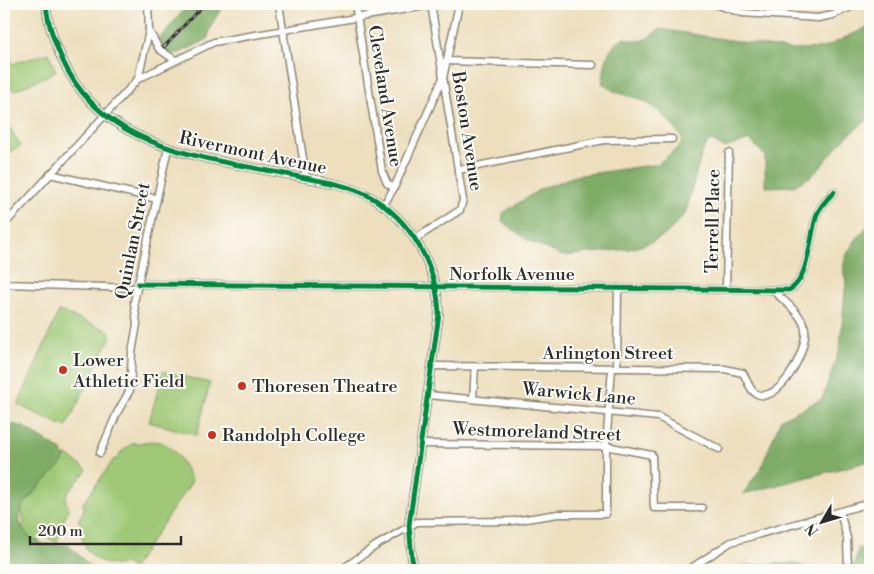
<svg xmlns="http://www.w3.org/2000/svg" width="874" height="574" viewBox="0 0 874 574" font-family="'Libre Bodoni',serif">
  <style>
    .green { fill: #9ec874; stroke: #647a50 }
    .forest { fill: #7eac66; stroke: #546c48 }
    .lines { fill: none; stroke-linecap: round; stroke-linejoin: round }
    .minor-casing { stroke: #8c8574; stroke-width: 9 }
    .major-casing { stroke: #8c8574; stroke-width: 10 }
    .minor { stroke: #fff; stroke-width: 6 }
    .major { stroke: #fff; stroke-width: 8 }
    .rail-casing { stroke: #2b2b2b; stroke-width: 3 }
    .rail { stroke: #fdfcf7; stroke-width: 1; stroke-dasharray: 4; stroke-linecap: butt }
    .cycleway-casing { stroke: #fdfcf7; stroke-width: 8 }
    .cycleway { stroke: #00873e; stroke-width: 5 }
    .poi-dot { fill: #c8321e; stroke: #fdfcf7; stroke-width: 2 }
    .labels { text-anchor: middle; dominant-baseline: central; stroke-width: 4; stroke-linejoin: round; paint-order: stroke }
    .street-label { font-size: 18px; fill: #2b2b2b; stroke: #fdfcf7 }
    .poi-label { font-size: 18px; fill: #2b2b2b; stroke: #fdfcf7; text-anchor: start }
  </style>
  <rect width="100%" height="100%" fill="#fdfcf7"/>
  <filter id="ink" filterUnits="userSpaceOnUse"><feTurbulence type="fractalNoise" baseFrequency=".02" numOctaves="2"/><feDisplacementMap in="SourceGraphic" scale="10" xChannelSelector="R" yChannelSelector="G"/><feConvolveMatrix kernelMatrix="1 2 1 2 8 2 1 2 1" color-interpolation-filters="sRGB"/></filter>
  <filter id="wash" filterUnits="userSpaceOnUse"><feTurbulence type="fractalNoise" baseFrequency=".0096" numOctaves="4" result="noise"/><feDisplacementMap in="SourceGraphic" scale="20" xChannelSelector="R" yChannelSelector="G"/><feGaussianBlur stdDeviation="1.12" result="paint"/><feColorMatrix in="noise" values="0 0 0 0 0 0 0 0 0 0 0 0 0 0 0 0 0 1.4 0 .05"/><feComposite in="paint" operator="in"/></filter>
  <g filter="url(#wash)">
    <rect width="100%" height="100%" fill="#eddfbe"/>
    <g class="green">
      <path d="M4 28 12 64 49 53 56 71 16 90 4 89Z"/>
      <path d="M4 118 21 146 4 154Z"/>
      <path d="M59 311 109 331 111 336 66 427 18 405Z"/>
      <path d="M163 371 210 383 197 435 149 422Z"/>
      <path d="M134 442 136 444C170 433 179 456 192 481L133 568 127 564C100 570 78 550 81 523L78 521 85 507 82 505 114 459 116 460 122 451Z"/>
      <path d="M67 455 87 470 66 495V503L69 506 57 543 42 535 31 556 14 544 24 523 21 507Z"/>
    </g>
    <g class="forest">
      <path d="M189 4H227C217 14 210 24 208 39L179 53H168L158 40Z"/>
      <path d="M752 4H819L809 12 751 9Z"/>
      <path d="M870 26V118L846 137 813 175 794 186 765 187V156L750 140 724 148 710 140 702 152 685 215 664 236 644 245 630 249 562 256 527 240 502 221 503 213 540 189 575 176 658 164 681 145 682 138C672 123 661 111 645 102 628 93 620 98 602 83 606 65 605 46 624 38 643 44 645 40 660 29L793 50 823 48Z"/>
      <path d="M870 223V461L743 494 761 468 781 419 822 399 840 348 846 280C836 259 858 238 870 223Z"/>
      <path d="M4 422 24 427 62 451 65 458 61 465C52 475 27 497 22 508 19 513 19 522 22 527 32 546 49 545 69 545L94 570H4Z"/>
      <path d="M870 545V570H853L858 549Z"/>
      <path d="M793 563 814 570H732L741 566Z"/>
    </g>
  </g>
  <g filter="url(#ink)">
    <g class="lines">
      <g class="minor-casing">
        <g id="minor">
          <path d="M279 4 306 178"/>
          <path d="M355 4 382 171 387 183 394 188"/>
          <path d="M714 4 742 13 818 18 833 15 858 4"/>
          <path d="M149 31 159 49 175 60"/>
          <path d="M446 61 593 65"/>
          <path d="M138 79 214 42 431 5"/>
          <path d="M458 170 604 140 672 139"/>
          <path d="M50 174 157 199"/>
          <path d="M383 206 394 188 443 78 459 4"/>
          <path d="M4 225 138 79 149 31 148 4"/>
          <path d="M415 239 460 210 463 200 431 4"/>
          <path d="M4 284 137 288"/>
          <path d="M138 284 789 290C809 281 810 234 817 214 821 205 827 199 834 192"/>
          <path d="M726 289 729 153"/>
          <path d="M433 366 725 369 743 373C747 379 749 389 755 393 779 408 812 344 804 325 799 312 784 301 774 291"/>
          <path d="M617 368 618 288"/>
          <path d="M428 395 658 417 719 449"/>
          <path d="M473 399 475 367"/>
          <path d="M420 444 606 446 652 455 654 508H702"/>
          <path d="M100 453 117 413 130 390 132 353 137 324 134 302 168 148"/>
          <path d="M840 512 847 538 848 570"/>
          <path d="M341 570 377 545 417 522 513 521 558 514H606V446L612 368"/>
          <path d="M688 570 731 542 870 503"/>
        </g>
      </g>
      <g class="major-casing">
        <path id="major" d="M46 4C48 28 57 50 68 71 113 154 218 159 300 177 323 181 348 185 369 196 412 220 437 267 439 314L409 525 412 559 415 570"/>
      </g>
      <use href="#minor" class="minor"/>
      <use href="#major" class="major"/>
      <g class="rail-casing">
        <path id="rail" d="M164 47 204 4"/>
      </g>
      <use href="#rail" class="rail"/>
      <g class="cycleway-casing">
        <g id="cycleway">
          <path d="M46 4C48 28 57 50 68 71 113 154 218 159 300 177 323 181 348 185 369 196 412 220 437 267 439 314L409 525 412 559 415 570"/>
          <path d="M138 284 789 290C809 281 810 234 817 214 821 205 827 199 834 192"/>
        </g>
      </g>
      <use href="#cycleway" class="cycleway"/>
    </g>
  </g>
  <g class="poi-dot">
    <circle cx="63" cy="370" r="5"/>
    <circle cx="242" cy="386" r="5"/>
    <circle cx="212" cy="435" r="5"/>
  </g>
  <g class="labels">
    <g class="street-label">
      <text transform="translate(385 96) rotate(81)">Cleveland Avenue</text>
      <text transform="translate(467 131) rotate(81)">Boston Avenue</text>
      <text transform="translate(253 153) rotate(12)">Rivermont Avenue</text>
      <text transform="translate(713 221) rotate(-89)">Terrell Place</text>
      <text transform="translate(133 241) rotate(-79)">Quinlan Street</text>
      <text x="512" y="274">Norfolk Avenue</text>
      <text x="608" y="353">Arlington Street</text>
      <text transform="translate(579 394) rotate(5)">Warwick Lane</text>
      <text transform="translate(537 432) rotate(2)">Westmoreland Street</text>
    </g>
    <g class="poi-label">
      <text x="73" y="360">Lower<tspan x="73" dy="21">Athletic Field</tspan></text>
      <text x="252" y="386">Thoresen Theatre</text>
      <text x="222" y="435">Randolph College</text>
    </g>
  </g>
  <rect width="874" height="574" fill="none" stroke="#fdfcf7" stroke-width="20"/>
  <g transform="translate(822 522) rotate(232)" stroke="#fdfcf7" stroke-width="4" paint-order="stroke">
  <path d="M0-4L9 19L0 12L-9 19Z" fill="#2b2b2b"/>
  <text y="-8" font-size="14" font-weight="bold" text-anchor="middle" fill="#2b2b2b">N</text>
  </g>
  <path d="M30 536v8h151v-8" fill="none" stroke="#2b2b2b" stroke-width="2.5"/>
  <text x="38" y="536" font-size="15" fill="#2b2b2b" stroke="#fdfcf7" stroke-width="4" paint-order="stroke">200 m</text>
</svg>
